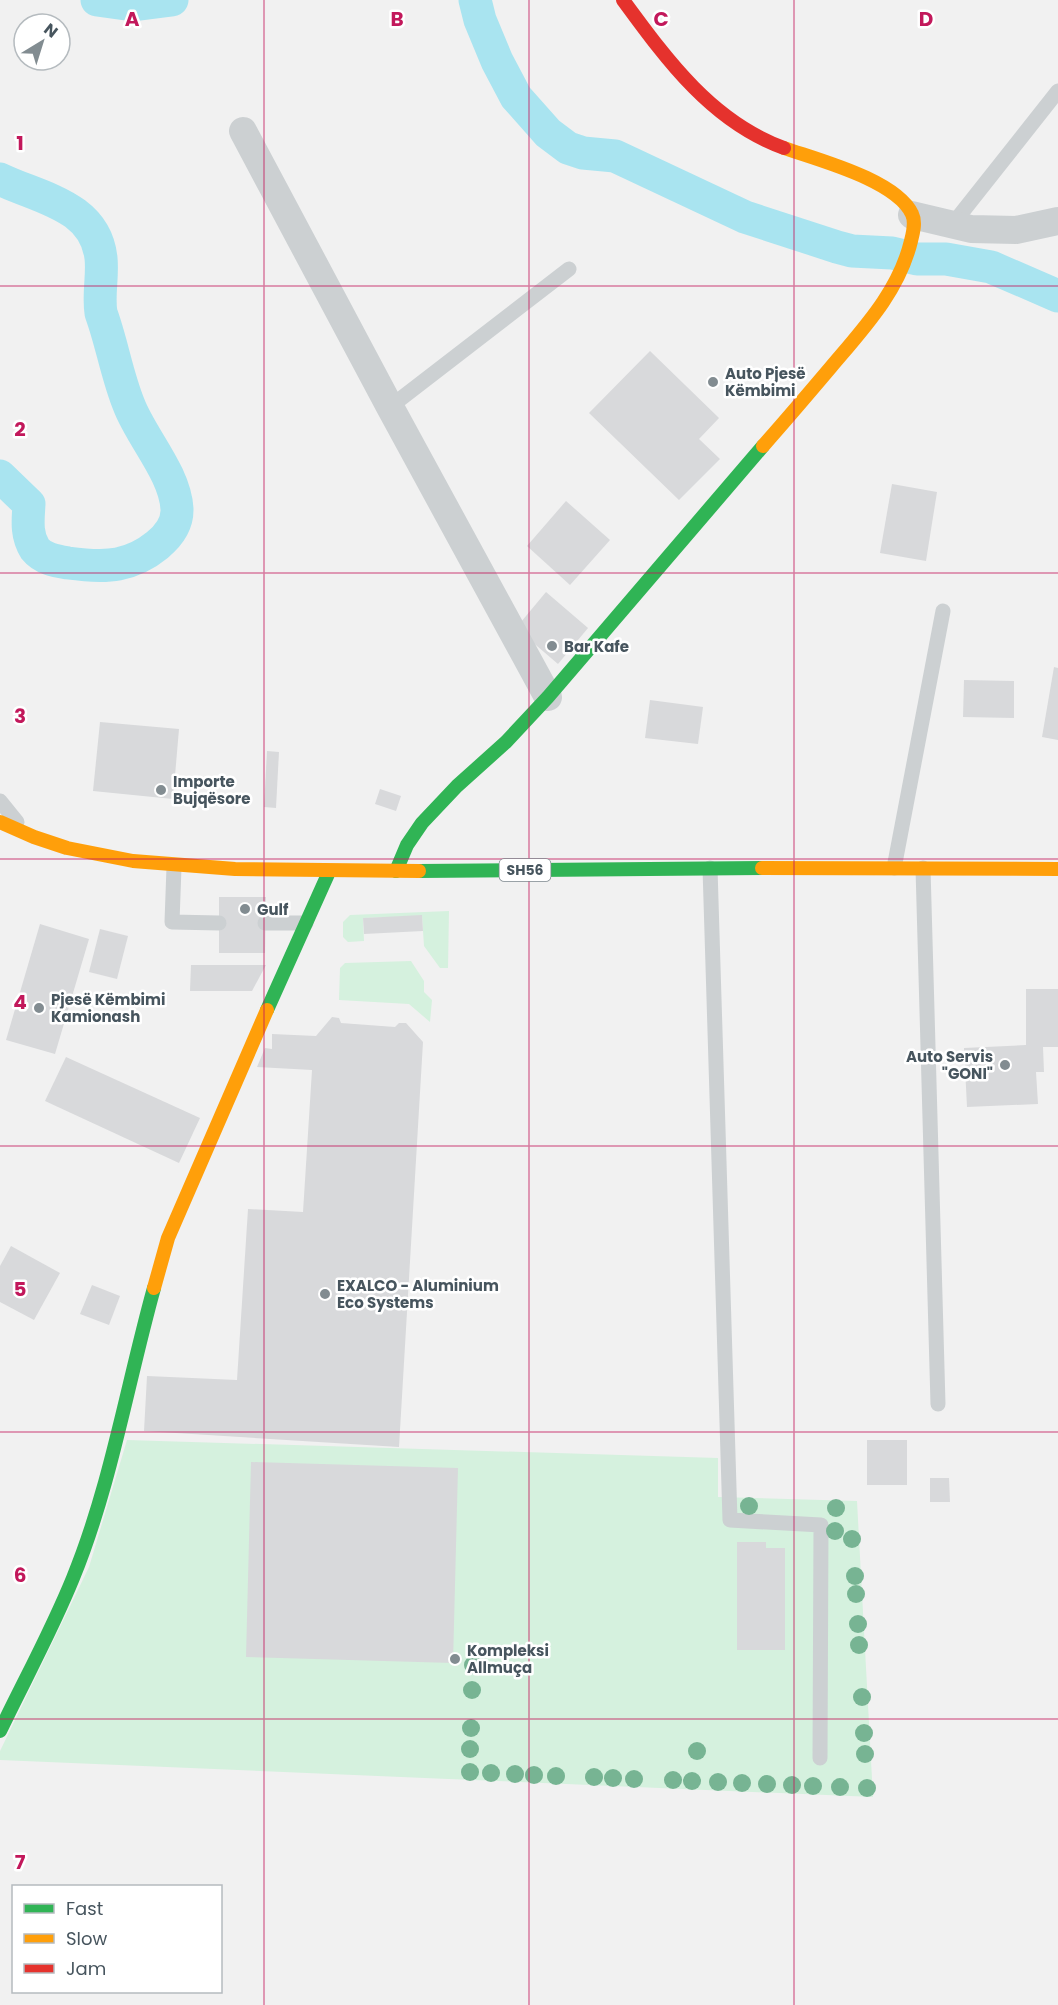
<svg xmlns="http://www.w3.org/2000/svg" width="1058" height="2005" viewBox="0 0 1058 2005" font-family="Poppins,sans-serif">
  <style>
    .green { fill: #d5f1de }
    .lines { fill: none; stroke-linecap: round; stroke-linejoin: round }
    .canal { stroke: #a9e4f0; stroke-width: 33 }
    .building { fill: #d8d9db }
    .lane { stroke: #ccd0d2; stroke-width: 15 }
    .street { stroke: #ccd0d2; stroke-width: 28 }
    .fast { stroke: #30b455; stroke-width: 14 }
    .slow { stroke: #ff9f0a; stroke-width: 14 }
    .jam { stroke: #e5322d; stroke-width: 14 }
    .tree { fill: #77b493 }
    .grid { fill: none; stroke: #c2185b; stroke-width: 1.5; stroke-opacity: 0.55 }
    .poi-dot { fill: #828c91; stroke: #fff; stroke-width: 2 }
    .labels { text-anchor: middle; dominant-baseline: central; stroke-width: 5; stroke-linejoin: round; paint-order: stroke }
    .shield { fill: #fff; stroke: #7e888e; stroke-width: 1.5 }
    .shield-label { font-size: 14px; font-weight: bold; fill: #47555e }
    .poi-label { font-size: 15px; font-weight: bold; fill: #47555e; stroke: #fff; text-anchor: start }
    .grid-label { font-size: 20px; text-anchor: middle; font-weight: bold; fill: #c2185b; stroke: #fff; stroke-width: 5; stroke-linejoin: round; paint-order: stroke }
  </style>
  <rect width="100%" height="100%" fill="#f1f1f1"/>
  <g class="green">
    <path d="M449 911 448 968H440L424 946 422 916 363 918 364 941 348 942 343 937V922L350 915Z"/>
    <path d="M411 961 424 981V992L432 1000 430 1022 409 1004 339 1000 340 968 345 963Z"/>
    <path d="M127 1440 718 1458V1497L857 1501 873 1797 0 1760V1751L89 1567Z"/>
  </g>
  <g class="lines">
    <g class="canal">
      <path d="M97 0 133 5 172 0"/>
      <path d="M475 0 480 20 497 61 516 97 548 133 568 148 583 153 615 156 745 217 837 247 852 251 892 253 917 259H946L991 267 1058 296"/>
      <path d="M0 179C39 198 95 205 101 258 103 277 98 294 101 313 112 343 117 376 129 405 141 437 175 473 177 509 178 537 143 559 118 564 102 567 83 565 68 563 56 561 43 559 35 549 26 535 28 520 29 504L0 476"/>
    </g>
  </g>
  <g class="building">
    <path d="M650 351 719 418 699 439 720 459 679 500 589 413Z"/>
    <path d="M892 484 937 492 926 561 880 553Z"/>
    <path d="M566 501 610 540 570 585 527 546Z"/>
    <path d="M546 592 588 628 558 664 516 628Z"/>
    <path d="M1054 667 1058 668V740L1042 737Z"/>
    <path d="M964 680 1014 681V718L963 717Z"/>
    <path d="M650 700 703 707 698 744 645 738Z"/>
    <path d="M100 722 179 729 173 799 93 791Z"/>
    <path d="M267 751 279 752 276 808 264 807Z"/>
    <path d="M380 789 401 796 396 811 375 804Z"/>
    <path d="M219 897H266L265 953H219Z"/>
    <path d="M422 915 423 931 364 934 363 918Z"/>
    <path d="M40 924 89 939 55 1054 6 1040Z"/>
    <path d="M100 929 128 936 117 979 89 972Z"/>
    <path d="M191 965H266L252 991H190Z"/>
    <path d="M1026 989H1058V1047H1043L1044 1072H1036L1038 1104 967 1107 964 1048 1026 1045Z"/>
    <path d="M332 1017 339 1018 341 1023 395 1027 399 1023H406L423 1042 399 1447 144 1431 147 1376 237 1380 248 1209 303 1212 312 1070 257 1067 265 1048 272 1049V1034L316 1036Z"/>
    <path d="M66 1057 200 1118 179 1163 45 1101Z"/>
    <path d="M11 1246 60 1273 34 1320 0 1302V1266Z"/>
    <path d="M92 1285 120 1296 109 1325 80 1314Z"/>
    <rect x="867" y="1440" width="40" height="45"/>
    <path d="M251 1462 458 1468 453 1663 246 1657Z"/>
    <path d="M930 1478H949L950 1502H930Z"/>
    <path d="M737 1542H766V1548H785V1650H737Z"/>
  </g>
  <g class="lines">
    <g class="lane">
      <path d="M952 225 1058 91"/>
      <path d="M390 407 569 269"/>
      <path d="M0 801 17 822"/>
      <path d="M174 867 172 922 219 923"/>
      <path d="M710 868 730 1520 821 1525 820 1758"/>
      <path d="M894 868 943 611"/>
      <path d="M923 868 938 1404"/>
      <path d="M265 923H306"/>
    </g>
    <g class="street">
      <path d="M243 131 390 407 548 697"/>
      <path d="M912 215 971 229 1016 230 1058 221"/>
    </g>
    <g class="fast">
      <path d="M396 871 407 845 422 823 457 786 506 742 548 697 763 446"/>
      <path d="M419 871 762 868"/>
      <path d="M267 1010 329 872"/>
      <path d="M0 1731C24 1681 52 1630 73 1578 111 1485 127 1385 154 1288"/>
    </g>
    <g class="slow">
      <path d="M763 446C786 420 809 393 831 367 864 328 899 291 911 241 913 233 916 222 912 214 896 180 818 160 784 148"/>
      <path d="M0 822 34 837 67 848 133 861 235 869 419 871"/>
      <path d="M762 868 1058 869"/>
      <path d="M154 1288 168 1238 267 1010"/>
    </g>
    <path class="jam" d="M623 0C667 60 712 122 784 148"/>
  </g>
  <g class="tree">
    <circle cx="749" cy="1506" r="9"/>
    <circle cx="836" cy="1508" r="9"/>
    <circle cx="835" cy="1531" r="9"/>
    <circle cx="852" cy="1539" r="9"/>
    <circle cx="855" cy="1576" r="9"/>
    <circle cx="856" cy="1594" r="9"/>
    <circle cx="858" cy="1624" r="9"/>
    <circle cx="859" cy="1645" r="9"/>
    <circle cx="473" cy="1665" r="9"/>
    <circle cx="472" cy="1690" r="9"/>
    <circle cx="862" cy="1697" r="9"/>
    <circle cx="471" cy="1728" r="9"/>
    <circle cx="864" cy="1733" r="9"/>
    <circle cx="470" cy="1749" r="9"/>
    <circle cx="697" cy="1751" r="9"/>
    <circle cx="865" cy="1754" r="9"/>
    <circle cx="470" cy="1772" r="9"/>
    <circle cx="491" cy="1773" r="9"/>
    <circle cx="515" cy="1774" r="9"/>
    <circle cx="534" cy="1775" r="9"/>
    <circle cx="556" cy="1776" r="9"/>
    <circle cx="594" cy="1777" r="9"/>
    <circle cx="613" cy="1778" r="9"/>
    <circle cx="634" cy="1779" r="9"/>
    <circle cx="673" cy="1780" r="9"/>
    <circle cx="692" cy="1781" r="9"/>
    <circle cx="718" cy="1782" r="9"/>
    <circle cx="742" cy="1783" r="9"/>
    <circle cx="767" cy="1784" r="9"/>
    <circle cx="792" cy="1785" r="9"/>
    <circle cx="813" cy="1786" r="9"/>
    <circle cx="840" cy="1787" r="9"/>
    <circle cx="867" cy="1788" r="9"/>
  </g>
  <path class="grid" d="M264 0V2005M529 0V2005M794 0V2005M0 286H1058M0 573H1058M0 859H1058M0 1146H1058M0 1432H1058M0 1719H1058"/>
  <g class="poi-dot">
    <circle cx="713" cy="382" r="6"/>
    <circle cx="552" cy="646" r="6"/>
    <circle cx="161" cy="790" r="6"/>
    <circle cx="245" cy="909" r="6"/>
    <circle cx="39" cy="1008" r="6"/>
    <circle cx="1005" cy="1065" r="6"/>
    <circle cx="325" cy="1294" r="6"/>
    <circle cx="455" cy="1659" r="6"/>
  </g>
  <g class="labels">
    <rect class="shield" x="499.5" y="859" width="51" height="22" rx="4.5"/>
    <g class="shield-label">
      <text x="525" y="870">SH56</text>
    </g>
    <g class="poi-label">
      <text x="725" y="373">Auto Pjesë<tspan x="725" dy="17">Këmbimi</tspan></text>
      <text x="564" y="646">Bar Kafe</text>
      <text x="173" y="781">Importe<tspan x="173" dy="17">Bujqësore</tspan></text>
      <text x="257" y="909">Gulf</text>
      <text x="51" y="999">Pjesë Këmbimi<tspan x="51" dy="17">Kamionash</tspan></text>
      <text x="993" y="1056" text-anchor="end">Auto Servis<tspan x="993" dy="17">"GONI"</tspan></text>
      <text x="337" y="1285">EXALCO - Aluminium<tspan x="337" dy="17">Eco Systems</tspan></text>
      <text x="467" y="1650">Kompleksi<tspan x="467" dy="17">Allmuça</tspan></text>
    </g>
  </g>
  <g class="grid-label">
    <text x="132" y="26">A</text>
    <text x="397" y="26">B</text>
    <text x="661" y="26">C</text>
    <text x="926" y="26">D</text>
    <text x="20" y="150">1</text>
    <text x="20" y="436">2</text>
    <text x="20" y="723">3</text>
    <text x="20" y="1009">4</text>
    <text x="20" y="1296">5</text>
    <text x="20" y="1582">6</text>
    <text x="20" y="1869">7</text>
  </g>
  <rect x="12" y="1885" width="210" height="108" fill="#ffffff" stroke="#b5bbbf" stroke-width="1.5"/>
  <rect x="24" y="1904" width="30" height="9" fill="#30b455" stroke="#b5bbbf" stroke-width="1.5"/>
  <text x="66" y="1915" font-size="18" fill="#47555e">Fast</text>
  <rect x="24" y="1934" width="30" height="9" fill="#ff9f0a" stroke="#b5bbbf" stroke-width="1.5"/>
  <text x="66" y="1945" font-size="18" fill="#47555e">Slow</text>
  <rect x="24" y="1964" width="30" height="9" fill="#e5322d" stroke="#b5bbbf" stroke-width="1.5"/>
  <text x="66" y="1975" font-size="18" fill="#47555e">Jam</text>
  <g transform="translate(42 42) rotate(38)"><circle r="28" fill="#ffffff" stroke="#b5bbbf" stroke-width="1.5"/>
  <path d="M0-4.5L10 22L0 15L-10 22Z" fill="#828c91"/>
  <text y="-9" font-size="16" font-weight="bold" text-anchor="middle" fill="#47555e">N</text>
  </g>
</svg>
